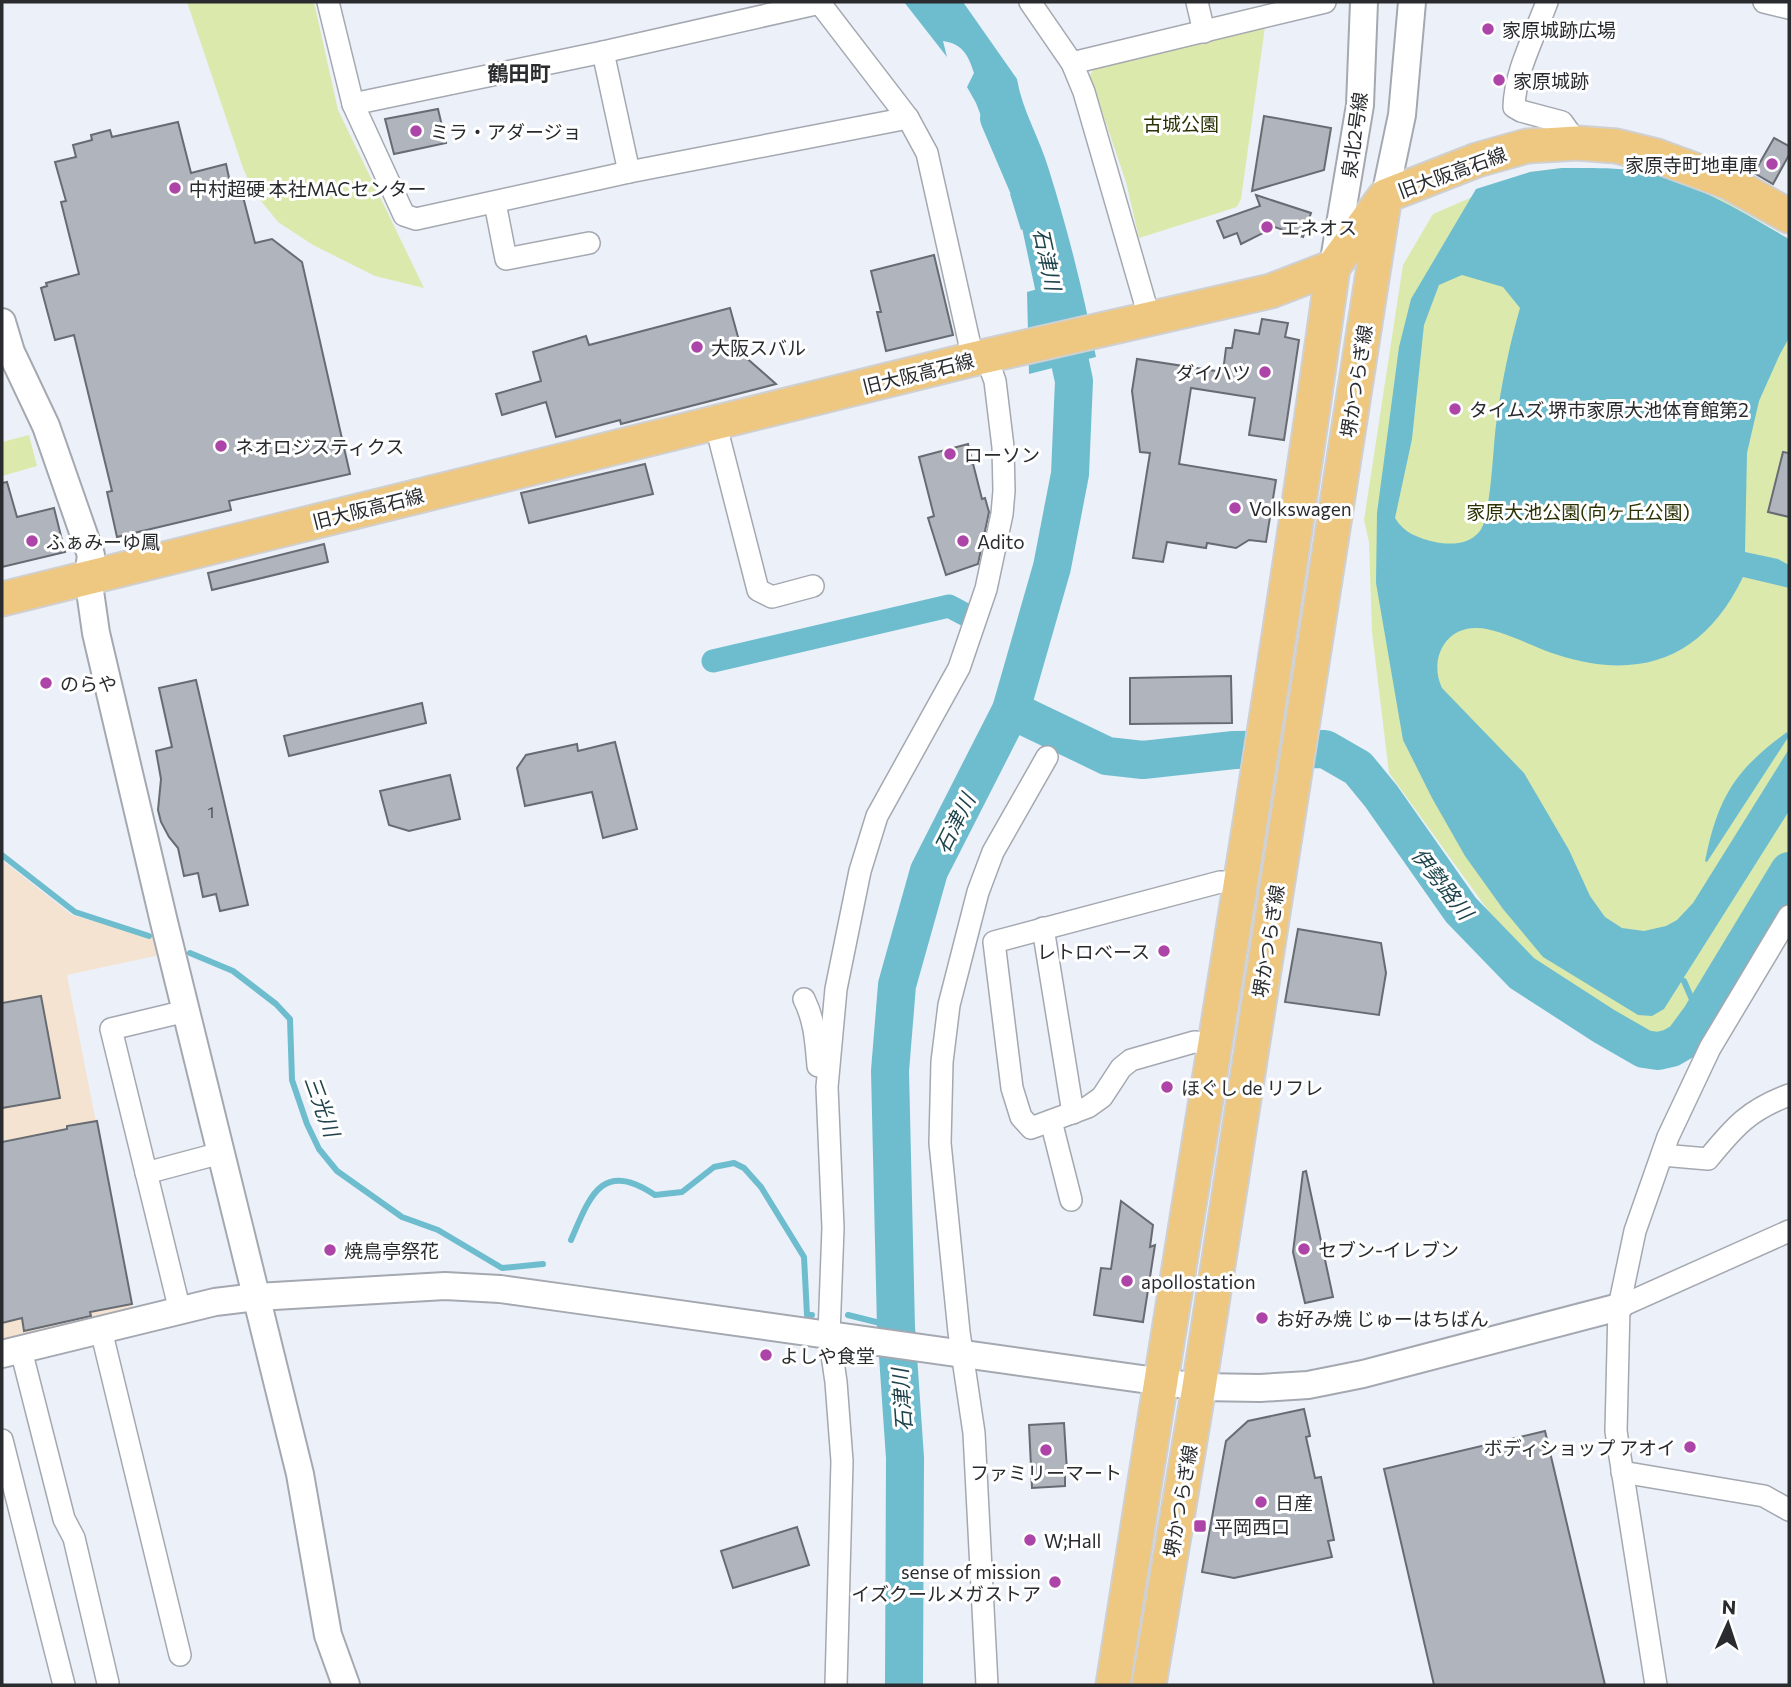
<svg xmlns="http://www.w3.org/2000/svg" width="1791" height="1687" viewBox="0 0 1791 1687" font-family="Commissioner,'Noto Sans JP',sans-serif">
  <style>
    .industrial { fill: #f5e3d2 }
    .green { fill: #dbe9ad }
    .water { fill: #6ebdcf; fill-rule: evenodd }
    .lines { fill: none; stroke-linecap: round; stroke-linejoin: round }
    .stream { stroke: #6ebdcf; stroke-width: 6 }
    .canal { stroke: #6ebdcf; stroke-width: 23 }
    .river { stroke: #6ebdcf; stroke-width: 38 }
    .building { fill: #b0b4bc; stroke: #676b72; stroke-width: 2 }
    .minor-casing { stroke: #a4a8b0; stroke-width: 24 }
    .tertiary-casing { stroke: #a4a8b0; stroke-width: 30 }
    .primary-casing { stroke: #d0d0d1; stroke-width: 37 }
    .minor { stroke: #fff; stroke-width: 21 }
    .tertiary { stroke: #fff; stroke-width: 26 }
    .primary { stroke: #eec780; stroke-width: 33 }
    .poi-dot { fill: #ad45a8; stroke: #fff; stroke-width: 2.5 }
    .labels { text-anchor: middle; dominant-baseline: central; stroke-width: 6; stroke-linejoin: round; paint-order: stroke }
    .number-label { font-size: 16px; fill: #4c4d52 }
    .poi-label { font-size: 19px; fill: #2a2b2e; stroke: #fff; text-anchor: start }
    .park-label { font-size: 19px; fill: #2b3203; stroke: #fff }
    .street-label { font-size: 19px; fill: #2a2b2e; stroke: #fff }
    .neighbourhood-label { font-size: 21px; font-weight: bold; fill: #2a2b2e; stroke: #fff }
    .water-label { font-size: 21px; font-style: italic; fill: #1f444d; stroke: #fff }
  </style>
  <rect width="100%" height="100%" fill="#ecf0f9"/>
  <path class="industrial" d="M2 860 72 915 157 939 160 955 67 975 133 1310 2 1342Z"/>
  <g class="green">
    <path d="M187 2H314L338 110 424 288 375 276 313 245 278 222 253 191 243 168Z"/>
    <path d="M1265 27 1241 199 1237 207 1139 238 1126 182 1090 76 1094 67Z"/>
    <path d="M1562 168 1641 171 1723 200 1789 239V857L1711 983 1680 1024 1666 1031 1652 1034 1631 1024 1537 963 1490 913 1389 773 1372 632 1369 542 1364 520 1403 265 1433 214 1530 172Z"/>
    <path d="M29 435 37 466 2 476V442Z"/>
  </g>
  <g class="water">
    <path d="M904 2H963L1017 79C1022 110 1040 139 1049 170 1068 231 1084 294 1096 357L1029 374 1027 292 1055 284 1060 278 1055 274 1046 228 1038 222 1021 230 1010 194 1029 183 1021 167 1000 165 976 103 967 87 974 73C968 55 963 44 943 41L947 57Z"/>
    <path d="M1562 168C1589 168 1617 167 1643 172 1697 183 1742 212 1789 239V338L1780 354 1759 401 1747 453 1745 552 1778 559 1789 565V588L1743 577C1705 657 1641 682 1558 655 1535 648 1499 628 1477 628 1444 627 1429 661 1442 688L1524 773 1569 850 1590 896 1605 917 1622 928 1644 931 1666 926 1677 920 1693 903 1789 749V811L1664 1009 1652 1016 1638 1015 1543 957 1503 909 1465 856 1432 798 1403 740 1376 583 1377 513 1399 347 1411 299 1476 189 1530 172ZM1462 275 1503 287 1520 308C1509 347 1501 385 1496 425 1493 447 1491 516 1480 531 1469 545 1450 545 1435 542 1418 538 1404 533 1395 518L1412 439 1424 325 1439 285Z"/>
    <path d="M1787 732 1789 736 1707 862 1705 861C1718 797 1735 770 1787 732Z"/>
  </g>
  <g class="lines">
    <g class="stream">
      <path d="M2 855 75 912 149 936"/>
      <path d="M190 953 233 971 276 1004 290 1019 292 1080 307 1124 319 1149 337 1171 402 1217 438 1230 502 1268 543 1264"/>
      <path d="M1684 981 1700 1018"/>
      <path d="M571 1240C590 1196 602 1159 655 1195L682 1192 714 1167 734 1163 744 1168 761 1187 804 1257 807 1315H812"/>
      <path d="M848 1315 896 1327"/>
    </g>
    <path class="canal" d="M713 661 949 606 966 615"/>
    <g class="river">
      <path d="M1011 710 1107 756 1143 760 1234 750 1325 749 1358 768 1381 796 1461 910 1522 973 1604 1026 1644 1049 1658 1051 1671 1048 1683 1041 1700 1018 1789 871"/>
      <path d="M904 1685 905 1458 896 1327 890 1071 897 985 929 871 1011 710 1052 567 1070 474 1074 381 1037 207 999 118"/>
    </g>
  </g>
  <g class="building">
    <path d="M438 109 446 143 394 154 385 119Z"/>
    <path d="M1264 116 1331 128 1324 170 1252 191Z"/>
    <path d="M178 122 191 173 226 164 232 191 241 189 255 243 272 239 302 262 350 474 229 501 231 510 117 537 107 492 112 491 74 335 55 340 41 288 47 286 46 283 79 274 61 202 66 201 55 162 76 157 73 145 92 140 91 135 110 130 112 137Z"/>
    <path d="M1774 138 1789 146V155L1773 184 1754 173Z"/>
    <path d="M1256 195 1311 213 1303 237 1275 227 1241 244 1237 233 1224 238 1217 221 1260 206Z"/>
    <path d="M934 255 953 335 886 351 877 312H881L871 271Z"/>
    <path d="M730 308 743 355 776 384 621 424 620 420 556 437 546 402 502 415 496 394 541 381 533 352 586 336 589 345Z"/>
    <path d="M1262 319 1288 323 1285 337 1299 340 1284 440 1249 435 1255 398 1191 388 1179 464 1276 480 1266 542 1249 540 1236 548 1207 543 1206 548 1167 542 1163 562 1133 558 1150 453 1140 452 1132 391 1137 359 1223 372 1226 348H1232L1235 330 1259 334Z"/>
    <path d="M968 444 982 499 985 498 989 512 978 564 946 575 928 518 934 516 919 457Z"/>
    <path d="M1783 452 1789 453V517L1768 512Z"/>
    <path d="M645 464 653 494 529 523 521 493Z"/>
    <path d="M7 482 17 517 54 508 65 552 2 567V483Z"/>
    <path d="M324 544 328 562 212 590 208 573Z"/>
    <path d="M1231 676 1232 723 1130 724V678Z"/>
    <path d="M196 680 248 905 220 911 216 894 203 897 198 873 184 876 178 848 169 837 161 822 158 810 161 779 156 751 172 747 159 688Z"/>
    <path d="M422 703 426 723 289 756 284 736Z"/>
    <path d="M615 742 637 829 603 838 592 792 525 806 517 768 526 755 577 744 578 751Z"/>
    <path d="M450 775 460 819 409 831 389 825 380 791Z"/>
    <path d="M1298 929 1381 943 1386 973 1379 1015 1285 1002Z"/>
    <path d="M41 996 60 1098 2 1108V1003Z"/>
    <path d="M97 1121 132 1304 90 1312 91 1316 24 1331 22 1318 2 1323V1142L67 1129V1126Z"/>
    <path d="M1306 1171 1333 1297 1305 1303 1293 1252 1303 1172Z"/>
    <path d="M1121 1201 1153 1225 1150 1247 1155 1245 1143 1322 1094 1315 1101 1268 1111 1269Z"/>
    <path d="M1304 1409 1310 1436 1306 1437 1315 1478 1321 1477 1334 1540 1328 1541 1332 1557 1234 1578 1202 1572 1226 1441 1248 1421Z"/>
    <path d="M1064 1423 1067 1471H1065V1486L1032 1488 1029 1425Z"/>
    <path d="M1545 1431 1605 1685H1434L1384 1469Z"/>
    <path d="M797 1527 809 1565 733 1588 721 1551Z"/>
  </g>
  <g class="lines">
    <g class="minor-casing">
      <g id="minor">
        <path d="M328 2 353 104 404 215 416 219 629 172 908 118"/>
        <path d="M819 2 908 118 927 153 973 359"/>
        <path d="M1030 2 1072 63 1084 92 1150 320"/>
        <path d="M1197 2 1204 32"/>
        <path d="M1547 2C1535 35 1515 71 1514 107L1521 111 1562 122 1577 143"/>
        <path d="M1764 2 1789 8"/>
        <path d="M603 52 629 172"/>
        <path d="M1072 63 1325 2"/>
        <path d="M353 104 603 52 820 3"/>
        <path d="M495 203 506 259 589 243"/>
        <path d="M715 422 758 590 772 597 813 586"/>
        <path d="M1043 928 1073 1113"/>
        <path d="M804 999C815 1021 816 1043 818 1066"/>
        <path d="M1215 1044 1194 1042 1131 1060 1121 1068 1102 1097 1088 1107 1031 1128 1021 1117 1012 1088 994 942 1220 882H1242"/>
        <path d="M1051 1121 1071 1200"/>
        <path d="M1662 1155 1708 1159C1735 1126 1749 1110 1789 1095"/>
        <path d="M146 1173 221 1153"/>
        <path d="M1619 1307 1789 1231"/>
        <path d="M180 1311 111 1029 186 1011"/>
        <path d="M101 1330 180 1655"/>
        <path d="M21 1350 64 1519 74 1538 108 1683"/>
        <path d="M2 1440 64 1685"/>
        <path d="M1622 1472 1764 1496 1789 1510"/>
        <path d="M836 1685 842 1461 836 1382 829 1334 833 1228 827 1087 836 989 860 871 877 816 959 668 986 589 1002 514 1004 491 1003 447 995 381 986 356"/>
        <path d="M987 1685 974 1433 959 1332 940 1143 942 1062 949 1005 978 892 993 852 1047 757"/>
        <path d="M1656 1685 1616 1431 1619 1307 1635 1231 1668 1137 1710 1048 1789 916"/>
      </g>
    </g>
    <g class="tertiary-casing">
      <g id="tertiary">
        <path d="M1385 196 1402 115 1412 2"/>
        <path d="M1333 266 1360 105 1364 2"/>
        <path d="M2 322 11 352 46 426 91 555 88 577 96 633 164 922 300 1474 328 1635 346 1685"/>
        <path d="M2 1354 215 1302 257 1297 445 1286 500 1289 572 1299 1199 1387 1260 1388 1308 1385 1363 1374 1619 1307"/>
      </g>
    </g>
    <g class="primary-casing">
      <g id="primary">
        <path d="M2 599 973 359 1271 291 1333 267 1385 196 1477 160 1527 146 1577 143 1616 146 1657 156 1730 183 1789 216"/>
        <path d="M1113 1685C1186 1213 1267 741 1333 267"/>
        <path d="M1149 1685 1199 1387 1384 202"/>
      </g>
    </g>
    <use href="#minor" class="minor"/>
    <use href="#tertiary" class="tertiary"/>
    <use href="#primary" class="primary"/>
  </g>
  <g class="poi-dot">
    <circle cx="1488" cy="29" r="7"/>
    <circle cx="1499" cy="80" r="7"/>
    <circle cx="416" cy="131" r="7"/>
    <circle cx="1772" cy="164" r="7"/>
    <circle cx="175" cy="188" r="7"/>
    <circle cx="1267" cy="227" r="7"/>
    <circle cx="697" cy="347" r="7"/>
    <circle cx="1265" cy="372" r="7"/>
    <circle cx="1455" cy="409" r="7"/>
    <circle cx="221" cy="446" r="7"/>
    <circle cx="950" cy="454" r="7"/>
    <circle cx="1235" cy="508" r="7"/>
    <circle cx="32" cy="541" r="7"/>
    <circle cx="963" cy="541" r="7"/>
    <circle cx="46" cy="683" r="7"/>
    <circle cx="1164" cy="951" r="7"/>
    <circle cx="1167" cy="1087" r="7"/>
    <circle cx="1304" cy="1249" r="7"/>
    <circle cx="330" cy="1250" r="7"/>
    <circle cx="1127" cy="1281" r="7"/>
    <circle cx="1262" cy="1318" r="7"/>
    <circle cx="766" cy="1355" r="7"/>
    <circle cx="1690" cy="1447" r="7"/>
    <circle cx="1046" cy="1450" r="7"/>
    <circle cx="1261" cy="1502" r="7"/>
    <rect x="1193" y="1519" width="14" height="14" rx="3.5"/>
    <circle cx="1030" cy="1540" r="7"/>
    <circle cx="1055" cy="1582" r="7"/>
  </g>
  <g class="labels">
    <g class="number-label">
      <text x="211" y="811">1</text>
    </g>
    <g class="poi-label">
      <text x="1502" y="29">家原城跡広場</text>
      <text x="1513" y="80">家原城跡</text>
      <text x="430" y="131">ミラ・アダージョ</text>
      <text x="1758" y="164" text-anchor="end">家原寺町地車庫</text>
      <text x="189" y="188">中村超硬 本社MACセンター</text>
      <text x="1281" y="227">エネオス</text>
      <text x="711" y="347">大阪スバル</text>
      <text x="1251" y="372" text-anchor="end">ダイハツ</text>
      <text x="1469" y="409">タイムズ 堺市家原大池体育館第2</text>
      <text x="235" y="446">ネオロジスティクス</text>
      <text x="964" y="454">ローソン</text>
      <text x="1249" y="508">Volkswagen</text>
      <text x="46" y="541">ふぁみーゆ鳳</text>
      <text x="977" y="541">Adito</text>
      <text x="60" y="683">のらや</text>
      <text x="1150" y="951" text-anchor="end">レトロベース</text>
      <text x="1181" y="1087">ほぐし de リフレ</text>
      <text x="1318" y="1249">セブン-イレブン</text>
      <text x="344" y="1250">焼鳥亭祭花</text>
      <text x="1141" y="1281">apollostation</text>
      <text x="1276" y="1318">お好み焼 じゅーはちばん</text>
      <text x="780" y="1355">よしや食堂</text>
      <text x="1676" y="1447" text-anchor="end">ボディショップ アオイ</text>
      <text x="1046" y="1472" text-anchor="middle">ファミリーマート</text>
      <text x="1275" y="1502">日産</text>
      <text x="1214" y="1526">平岡西口</text>
      <text x="1044" y="1540">W;Hall</text>
      <text x="1041" y="1571" text-anchor="end">sense of mission<tspan x="1041" dy="22">イズクールメガストア</tspan></text>
    </g>
    <g class="park-label">
      <text x="1181" y="123">古城公園</text>
      <text x="1578" y="511">家原大池公園(向ヶ丘公園)</text>
    </g>
    <g class="street-label">
      <text transform="translate(1354 135) rotate(-82)">泉北2号線</text>
      <text transform="translate(1452 172) rotate(-20)">旧大阪高石線</text>
      <text transform="translate(918 373) rotate(-14)">旧大阪高石線</text>
      <text transform="translate(1356 381) rotate(-81)">堺かつらぎ線</text>
      <text transform="translate(368 508) rotate(-14)">旧大阪高石線</text>
      <text transform="translate(1268 941) rotate(-81)">堺かつらぎ線</text>
      <text transform="translate(1180 1501) rotate(-80)">堺かつらぎ線</text>
    </g>
    <g class="neighbourhood-label">
      <text x="519" y="72">鶴田町</text>
    </g>
    <g class="water-label">
      <text transform="translate(1048 259) rotate(78)">石津川</text>
      <text transform="translate(954 823) rotate(-63)">石津川</text>
      <text transform="translate(1443 883) rotate(52)">伊勢路川</text>
      <text transform="translate(323 1106) rotate(70)">三光川</text>
      <text transform="translate(901 1400) rotate(-94)">石津川</text>
    </g>
  </g>
  <rect width="1791" height="1687" fill="none" stroke="#2a2b2e" stroke-width="7"/>
  <g transform="translate(1728 1624) rotate(3)" stroke="#ffffff" stroke-width="5" paint-order="stroke">
  <path d="M0-5L12 26L0 18L-12 26Z" fill="#2a2b2e"/>
  <text y="-10" font-size="19" font-weight="bold" text-anchor="middle" fill="#2a2b2e">N</text>
  </g>
</svg>
